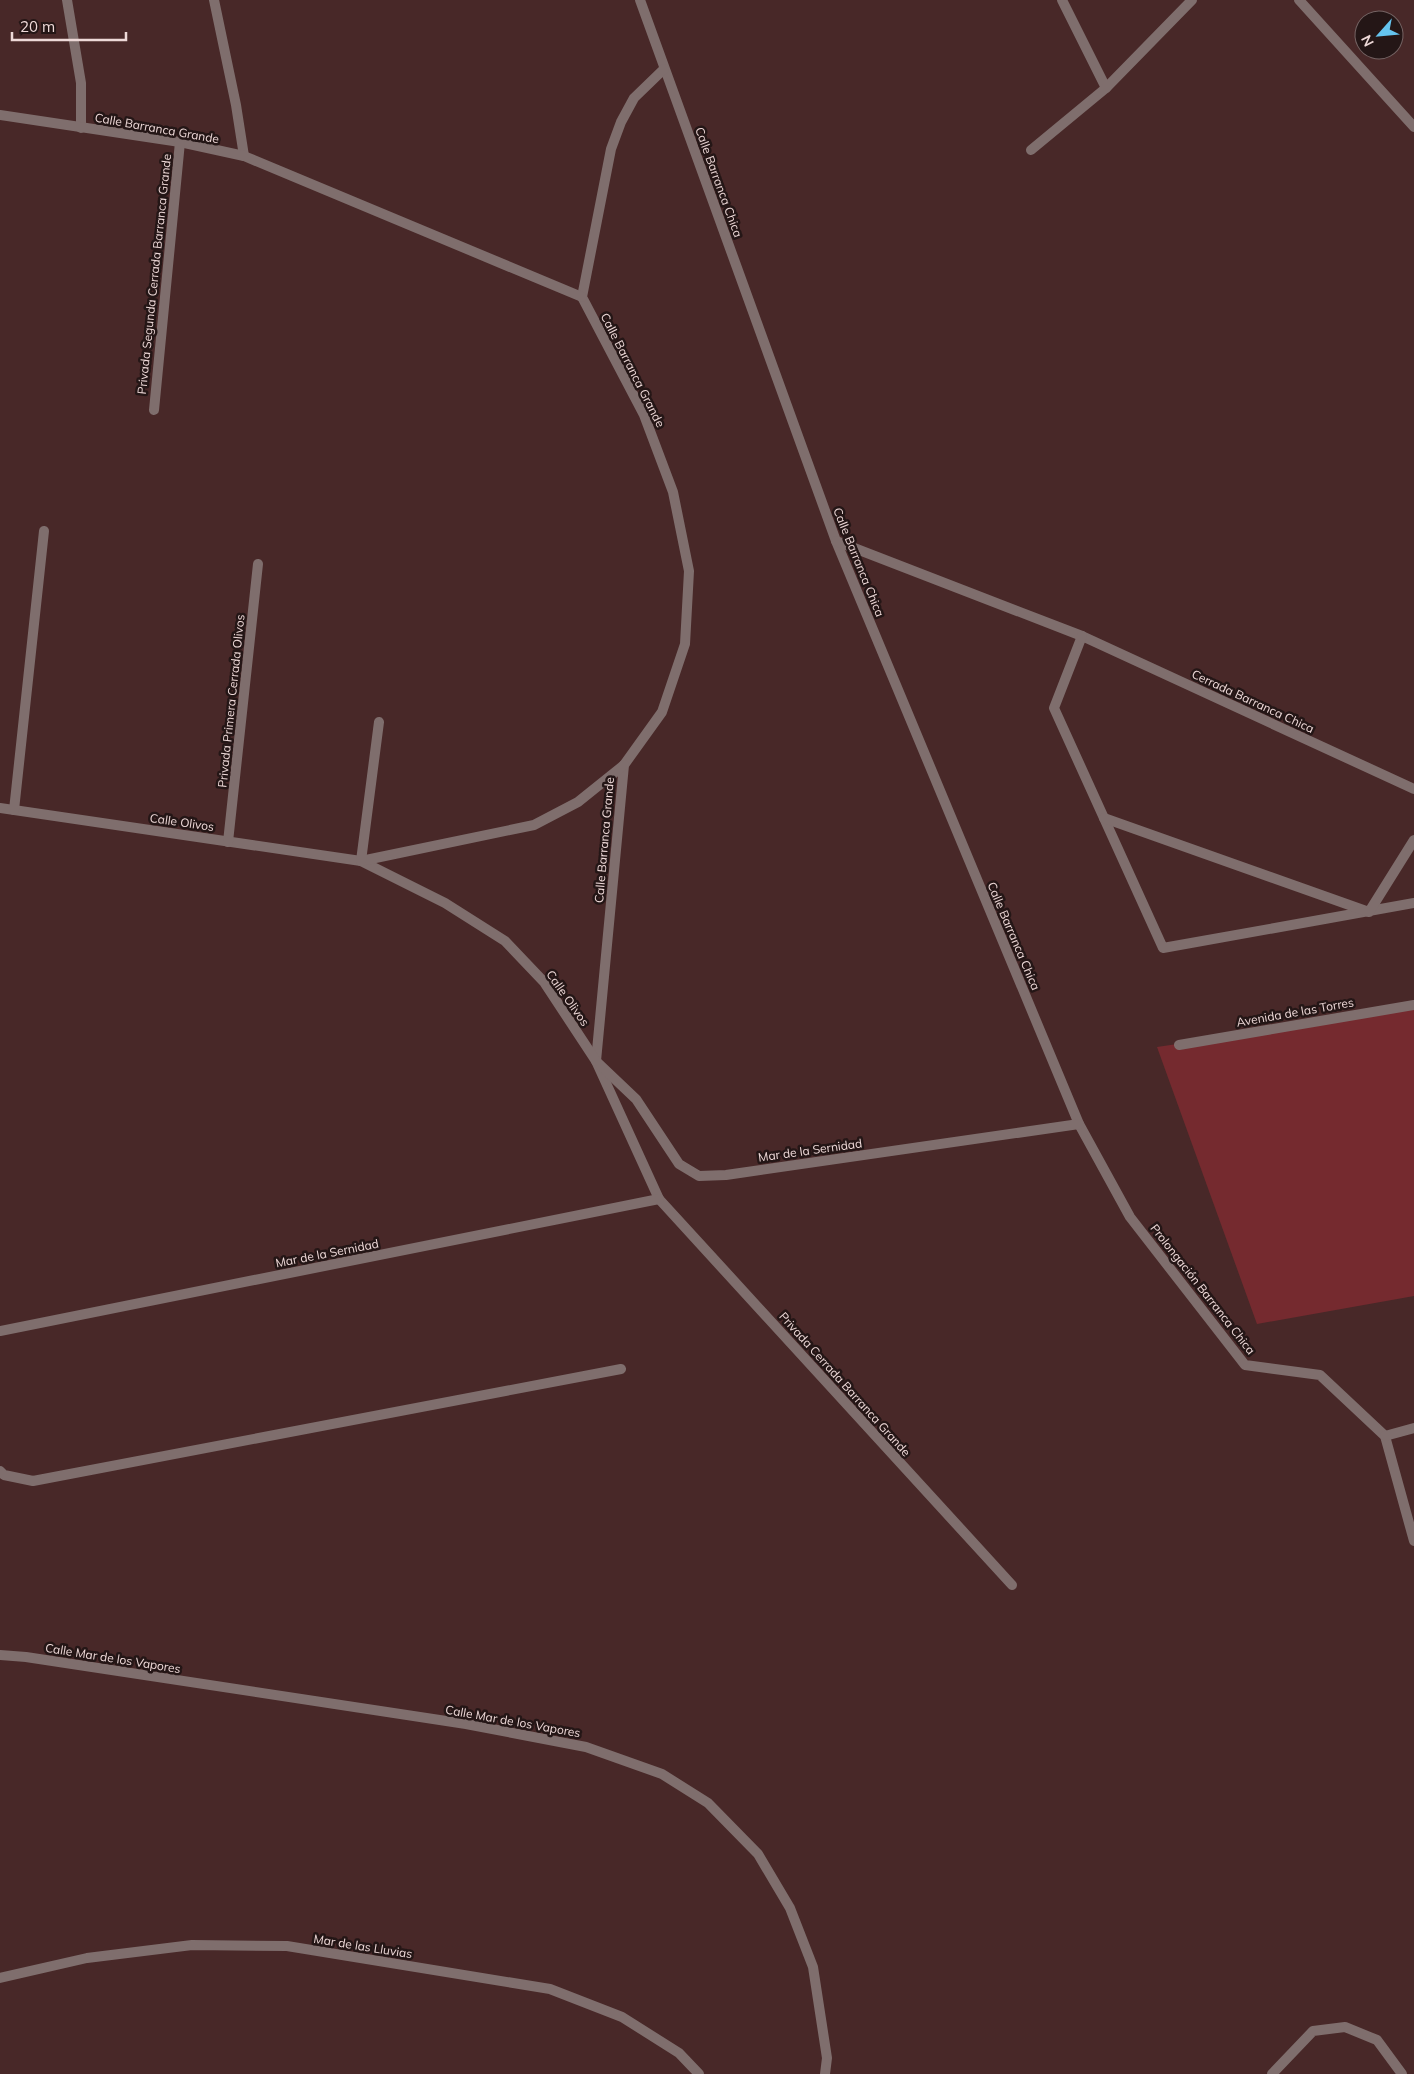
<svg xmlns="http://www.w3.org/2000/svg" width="1414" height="2074" viewBox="0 0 1414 2074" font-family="Mulish,sans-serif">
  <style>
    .green { fill: #752a2f }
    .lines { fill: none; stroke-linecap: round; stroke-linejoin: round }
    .pedestrian { stroke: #7f6e6d; stroke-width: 10 }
    .minor { stroke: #7f6e6d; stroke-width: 10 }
    .labels { text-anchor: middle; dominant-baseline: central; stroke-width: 5; stroke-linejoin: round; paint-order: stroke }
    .street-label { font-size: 12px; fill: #eed9d8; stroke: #241616 }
  </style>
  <rect width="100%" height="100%" fill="#482828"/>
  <path class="green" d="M1414 1009V1296L1257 1324 1157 1047Z"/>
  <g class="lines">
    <path class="pedestrian" d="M1179 1045 1414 1005"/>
    <g class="minor">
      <path d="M67 0 81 83V128"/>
      <path d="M214 0 236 105 244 156"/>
      <path d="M640 0 836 541 1079 1124 1130 1217 1245 1365 1320 1375 1385 1436 1414 1541"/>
      <path d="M1062 0 1106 88"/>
      <path d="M1299 0 1414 127"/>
      <path d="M664 69 634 98 621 122 611 149 582 297 644 415 673 492 689 571 685 644 662 712 624 765 596 1061 659 1199 1012 1585"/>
      <path d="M0 115 180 142 244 156 582 297"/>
      <path d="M1031 150 1106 88 1192 0"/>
      <path d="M154 410 180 142"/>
      <path d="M836 541 1082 636 1414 789"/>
      <path d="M1082 636 1054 708 1163 948 1414 903"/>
      <path d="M0 808 361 861 445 903 505 941 544 982 596 1061 636 1099 679 1164 699 1176 726 1175 1079 1124"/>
      <path d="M14 810 44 531"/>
      <path d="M1104 818 1369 912 1414 840"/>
      <path d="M228 842 258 564"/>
      <path d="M361 861 534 825 578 802 624 765"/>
      <path d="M361 861 379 722"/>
      <path d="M0 1331 659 1199"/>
      <path d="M1385 1436 1414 1428"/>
      <path d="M0 1471 4 1475 33 1481 621 1369"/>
      <path d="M0 1655 26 1657 466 1724 586 1747 662 1774 708 1803 758 1854 790 1908 813 1967 827 2058 825 2074"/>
      <path d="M0 1978 87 1958 192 1945 287 1946 550 1989 622 2017 679 2053 699 2074"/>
      <path d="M1272 2074 1313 2031 1345 2027 1377 2040 1402 2074"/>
    </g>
  </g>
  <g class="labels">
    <g class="street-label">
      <text transform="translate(157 128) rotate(10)">Calle Barranca Grande</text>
      <text transform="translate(719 182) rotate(70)">Calle Barranca Chica</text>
      <text transform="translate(154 274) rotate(-84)">Privada Segunda Cerrada Barranca Grande</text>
      <text transform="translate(633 370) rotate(63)">Calle Barranca Grande</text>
      <text transform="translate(859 562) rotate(68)">Calle Barranca Chica</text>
      <text transform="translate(231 701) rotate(-84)">Privada Primera Cerrada Olivos</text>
      <text transform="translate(1253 701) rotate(25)">Cerrada Barranca Chica</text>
      <text transform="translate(182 822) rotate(8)">Calle Olivos</text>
      <text transform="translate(604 840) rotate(-85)">Calle Barranca Grande</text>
      <text transform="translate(1014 936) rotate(67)">Calle Barranca Chica</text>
      <text transform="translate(568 998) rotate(55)">Calle Olivos</text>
      <text transform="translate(1295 1012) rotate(-10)">Avenida de las Torres</text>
      <text transform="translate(810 1150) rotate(-8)">Mar de la Sernidad</text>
      <text transform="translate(327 1253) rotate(-11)">Mar de la Sernidad</text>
      <text transform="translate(1203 1289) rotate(52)">Prolongación Barranca Chica</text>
      <text transform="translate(845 1384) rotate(48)">Privada Cerrada Barranca Grande</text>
      <text transform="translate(113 1658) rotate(9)">Calle Mar de los Vapores</text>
      <text transform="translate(513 1721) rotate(10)">Calle Mar de los Vapores</text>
      <text transform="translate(363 1946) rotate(9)">Mar de las Lluvias</text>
    </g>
  </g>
  <g transform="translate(1379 35) rotate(243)"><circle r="24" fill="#241616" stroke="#756464"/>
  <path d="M0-4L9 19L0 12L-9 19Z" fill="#65c4ef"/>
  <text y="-8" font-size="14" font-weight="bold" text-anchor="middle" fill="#eed9d8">N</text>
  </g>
  <path d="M12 32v8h114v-8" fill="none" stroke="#eed9d8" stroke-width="2.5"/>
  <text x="20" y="32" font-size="15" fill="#eed9d8" stroke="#241616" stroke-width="4" paint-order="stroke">20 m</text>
</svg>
